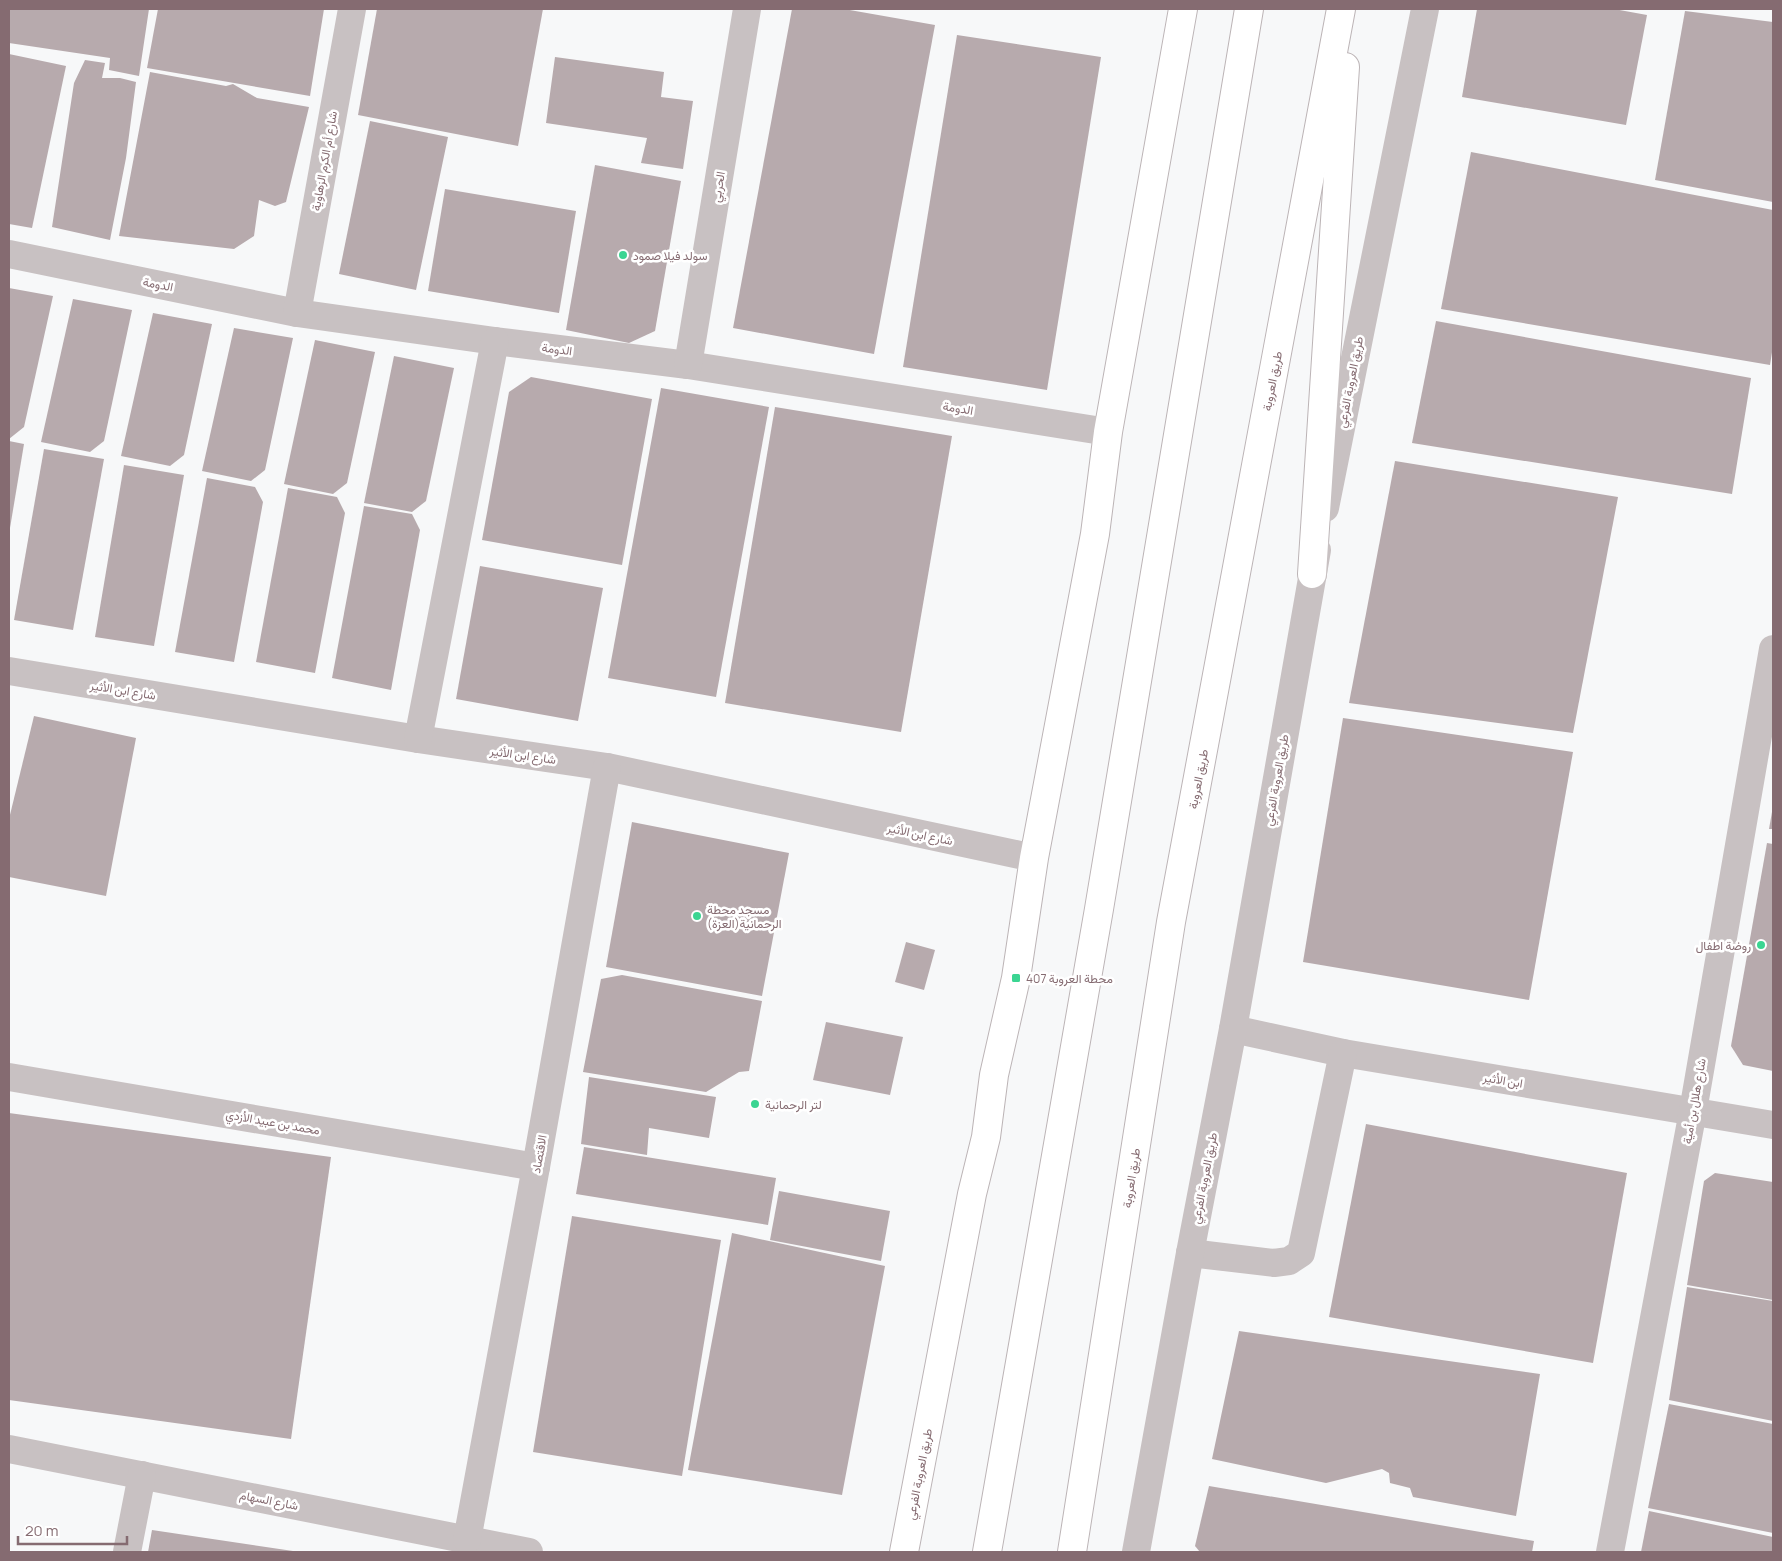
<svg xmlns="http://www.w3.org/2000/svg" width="1782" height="1561" viewBox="0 0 1782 1561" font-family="Manrope,Vazirmatn,sans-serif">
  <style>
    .building { fill: #b7aaad }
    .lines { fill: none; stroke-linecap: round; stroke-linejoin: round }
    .major-casing { stroke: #bcb4b6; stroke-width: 30 }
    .minor { stroke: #c8c1c2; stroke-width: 28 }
    .major { stroke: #fff; stroke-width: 28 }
    .poi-dot { fill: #3bd592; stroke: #fff; stroke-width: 2 }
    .labels { text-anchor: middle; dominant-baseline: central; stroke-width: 5; stroke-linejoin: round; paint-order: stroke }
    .street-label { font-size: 12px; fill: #856b71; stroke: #fff }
    .poi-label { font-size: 12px; fill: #856b71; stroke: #fff; text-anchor: start }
  </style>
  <rect width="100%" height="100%" fill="#f7f8f9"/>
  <g class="building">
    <path d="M9 9H149L139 76 109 70 110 58 9 43Z"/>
    <path d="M158 9H324L310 96 147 68Z"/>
    <path d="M377 9H543L518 146 358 115Z"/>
    <path d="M792 9H844L935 25 874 354 733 328Z"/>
    <path d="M1477 9H1614L1647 15 1626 125 1462 97Z"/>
    <path d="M1685 11 1773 22V202L1655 180Z"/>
    <path d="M957 35 1101 57 1047 390 903 367Z"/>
    <path d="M9 54 66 66 32 228 9 224Z"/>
    <path d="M555 57 664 72 661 97 693 101 683 169 641 163 647 138 546 123Z"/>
    <path d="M85 60 105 63 102 78H120L136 82 126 158 110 240 52 227 74 83Z"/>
    <path d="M150 72 226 86 233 84 257 98 309 107 286 202 275 206 259 200 254 236 234 249 119 236Z"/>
    <path d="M370 121 448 137 416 290 339 274Z"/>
    <path d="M1471 152 1773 210V346L1770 365 1441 309Z"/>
    <path d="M595 165 681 181 655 331 629 343 566 330Z"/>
    <path d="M445 189 576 211 559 313 428 291Z"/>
    <path d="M9 288 53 296 24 427 9 439Z"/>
    <path d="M73 299 132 310 104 441 90 452 41 442Z"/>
    <path d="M153 313 212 324 184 455 170 466 121 456Z"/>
    <path d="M1436 321 1751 378 1732 494 1412 443Z"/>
    <path d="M234 328 293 338 265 470 251 481 202 471Z"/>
    <path d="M315 340 375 352 347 483 333 494 284 484Z"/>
    <path d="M394 356 454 368 426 501 412 512 364 503Z"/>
    <path d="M531 377 652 399 622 565 482 540 509 392Z"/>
    <path d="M661 388 769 407 716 697 608 678Z"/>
    <path d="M775 407 952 436 901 732 725 703Z"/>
    <path d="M9 441 24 444 10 528H9Z"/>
    <path d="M44 449 104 459 73 630 14 620Z"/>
    <path d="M1395 461 1618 497 1573 733 1349 703Z"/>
    <path d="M124 465 184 475 154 646 95 637Z"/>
    <path d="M207 478 255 487 263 502 234 662 175 652Z"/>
    <path d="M288 488 337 497 345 513 315 673 256 662Z"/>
    <path d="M364 506 412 514 420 530 391 690 332 678Z"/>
    <path d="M480 566 603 588 578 721 456 699Z"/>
    <path d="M34 716 136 738 106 896 9 877V819Z"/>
    <path d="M1343 718 1573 752 1529 1000 1303 962Z"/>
    <path d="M1772 812H1773V829H1769Z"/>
    <path d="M632 822 789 853 762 996 606 967Z"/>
    <path d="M1767 843 1773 844V1071L1743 1065 1731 1046Z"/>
    <path d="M906 942 935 950 924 990 895 982Z"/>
    <path d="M622 975 762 1001 749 1071 739 1072 706 1092 583 1072 601 979Z"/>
    <path d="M826 1022 903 1037 890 1095 813 1080Z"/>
    <path d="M589 1077 716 1097 709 1138 649 1128 647 1155 581 1144Z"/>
    <path d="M9 1113 331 1157 291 1439 9 1400Z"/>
    <path d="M1366 1124 1627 1173 1593 1363 1329 1317Z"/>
    <path d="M584 1147 776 1178 768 1225 576 1194Z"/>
    <path d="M1715 1173 1773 1182V1300L1687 1285 1704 1181Z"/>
    <path d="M779 1191 890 1211 881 1261 770 1240Z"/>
    <path d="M572 1216 721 1240 682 1476 533 1452Z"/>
    <path d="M732 1233 885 1266 842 1495 688 1470Z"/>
    <path d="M1687 1287 1773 1301V1421L1669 1400Z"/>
    <path d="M1239 1331 1540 1374 1516 1516 1413 1497 1410 1488 1390 1483 1389 1473 1382 1469 1326 1483 1212 1459Z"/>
    <path d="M1669 1404 1773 1424V1533L1648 1508Z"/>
    <path d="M1209 1486 1534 1541 1532 1552H1200L1195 1546Z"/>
    <path d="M1649 1511 1773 1537V1552H1641Z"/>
    <path d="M152 1530 293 1551V1552H148Z"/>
  </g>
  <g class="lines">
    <g class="major-casing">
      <g id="major">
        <path d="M1312 574 1345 67"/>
        <path d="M904 1552 972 1194 986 1137 994 1075 1016 978 1034 858 1095 534 1108 432 1183 9"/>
        <path d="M987 1552 1099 909 1249 9"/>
        <path d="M1072 1552 1171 922 1341 9"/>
      </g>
    </g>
    <g class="minor">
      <path d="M9 254 297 313 495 341 688 365 1108 432"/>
      <path d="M297 313 352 9"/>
      <path d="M688 365 747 9"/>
      <path d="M1325 508 1425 9"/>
      <path d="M9 671 418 739 607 767 1034 858"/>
      <path d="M418 739 495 341"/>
      <path d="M1233 1029 1343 1053 1773 1125"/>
      <path d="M9 1077 536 1167"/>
      <path d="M1190 1253 1274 1263 1289 1261 1301 1253 1343 1053"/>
      <path d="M9 1449 529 1552"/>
      <path d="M467 1540 536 1167 607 767"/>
      <path d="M127 1552 142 1475"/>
      <path d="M1136 1552 1190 1253 1233 1029 1317 550"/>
      <path d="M1610 1552 1693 1111 1773 649"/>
    </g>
    <use href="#major" class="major"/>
  </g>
  <g class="poi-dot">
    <circle cx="623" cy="255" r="5"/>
    <circle cx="697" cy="916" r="5"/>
    <circle cx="1761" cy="945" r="5"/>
    <rect x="1011" y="973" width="10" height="10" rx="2.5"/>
    <circle cx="755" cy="1104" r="5"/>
  </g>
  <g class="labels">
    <g class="street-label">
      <text transform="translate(324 161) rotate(-80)">شارع أم الكرم الزهاوية</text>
      <text transform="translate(718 187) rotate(-81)">الحربي</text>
      <text transform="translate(158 284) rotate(11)">الدومة</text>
      <text transform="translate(557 349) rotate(7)">الدومة</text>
      <text transform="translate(1272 381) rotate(-79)">طريق العروبة</text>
      <text transform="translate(1350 382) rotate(-79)">طريق العروبة الفرعي</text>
      <text transform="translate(958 408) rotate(9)">الدومة</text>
      <text transform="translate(123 690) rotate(9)">شارع ابن الأثير</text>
      <text transform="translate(523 755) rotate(8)">شارع ابن الأثير</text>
      <text transform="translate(1198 779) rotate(-79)">طريق العروبة</text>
      <text transform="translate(1276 780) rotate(-80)">طريق العروبة الفرعي</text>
      <text transform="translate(920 834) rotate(12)">شارع ابن الأثير</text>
      <text transform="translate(1503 1080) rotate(9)">ابن الأثير</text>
      <text transform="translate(1694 1101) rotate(-80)">شارع هلال بن أمية</text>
      <text transform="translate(273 1122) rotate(10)">محمد بن عبيد الأزدي</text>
      <text transform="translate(539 1154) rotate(-80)">الاقتصاد</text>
      <text transform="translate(1131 1178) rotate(-81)">طريق العروبة</text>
      <text transform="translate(1204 1178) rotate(-79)">طريق العروبة الفرعي</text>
      <text transform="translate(919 1474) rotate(-79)">طريق العروبة الفرعي</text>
      <text transform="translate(269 1500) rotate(11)">شارع السهام</text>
    </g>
    <g class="poi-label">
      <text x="633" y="255">سولد فيلا صمود</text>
      <text x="707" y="909">مسجد محطة<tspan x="707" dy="14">الرحمانية(العزة)</tspan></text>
      <text x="1751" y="945" text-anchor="end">روضة اطفال</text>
      <text x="1026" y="978">محطة العروبة 407</text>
      <text x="765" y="1104">لتر الرحمانية</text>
    </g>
  </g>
  <rect width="1782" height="1561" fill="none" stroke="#856b71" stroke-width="20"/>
  <path d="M18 1536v8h109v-8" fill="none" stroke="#856b71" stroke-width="2.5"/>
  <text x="25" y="1536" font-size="15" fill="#856b71" stroke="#ffffff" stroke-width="4" paint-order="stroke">20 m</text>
</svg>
